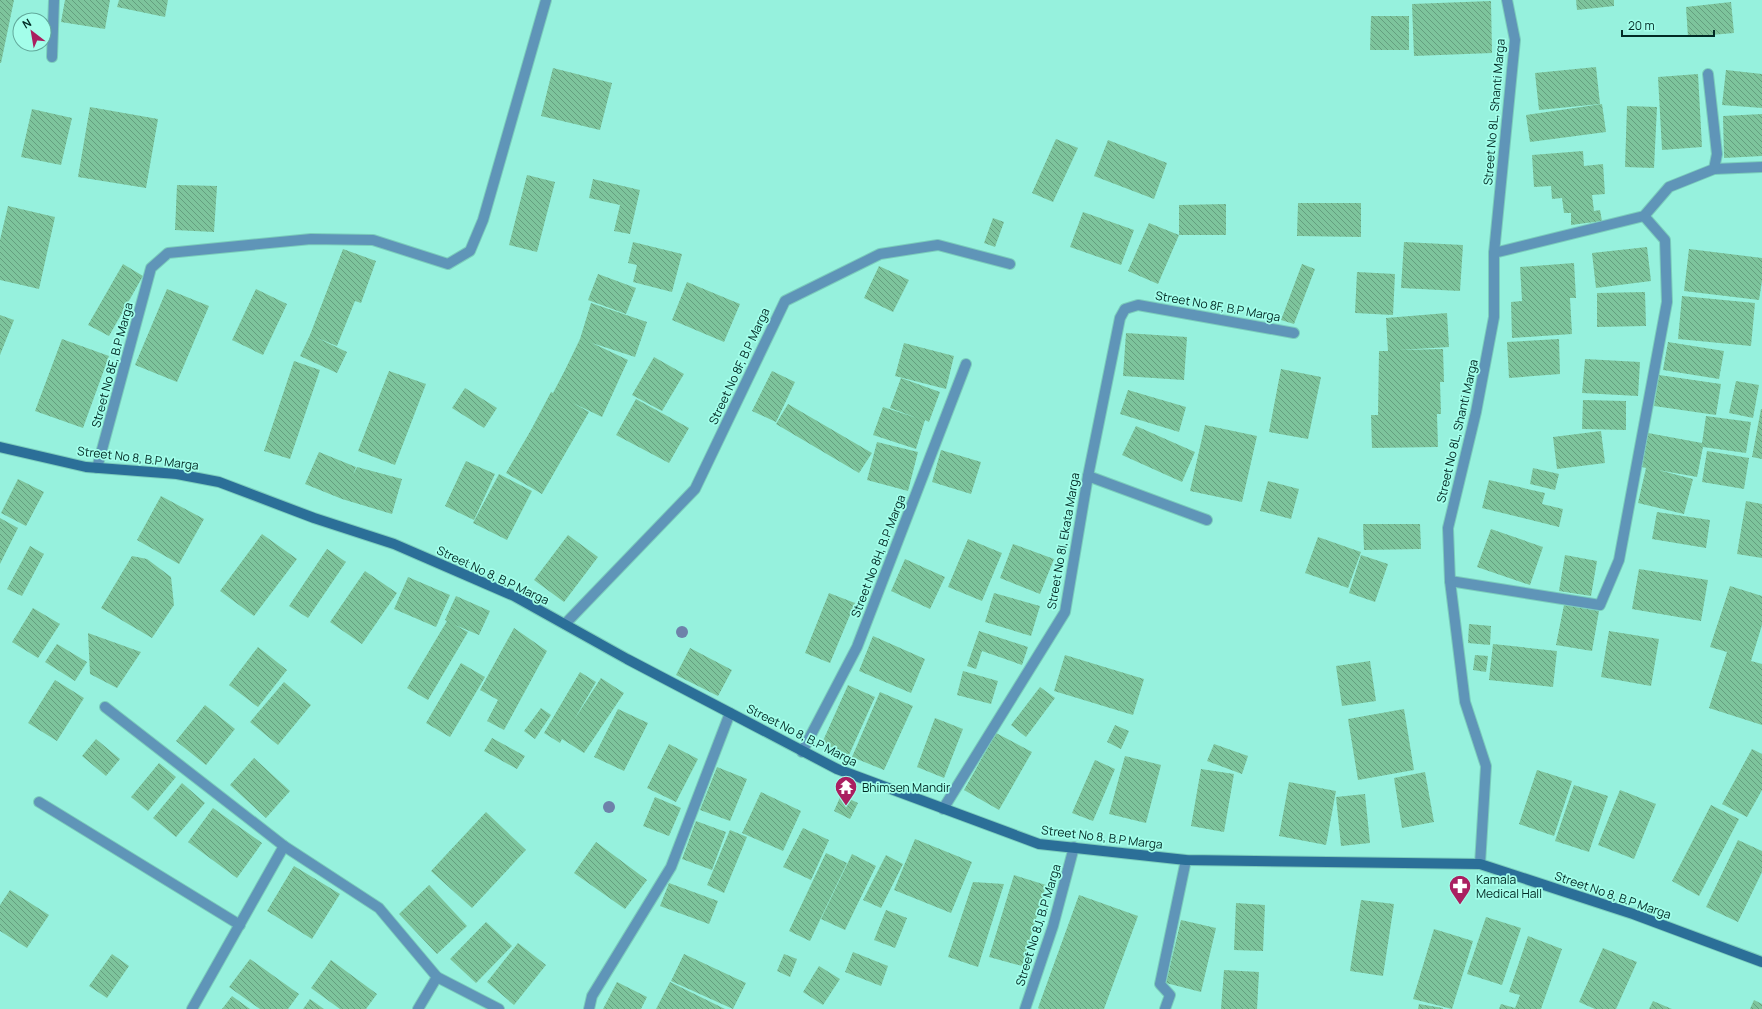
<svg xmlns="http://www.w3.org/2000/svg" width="1762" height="1009" viewBox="0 0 1762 1009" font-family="Manrope,sans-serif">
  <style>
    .building { fill: url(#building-back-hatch) }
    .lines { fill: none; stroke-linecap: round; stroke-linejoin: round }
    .service-casing { stroke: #7bcdbc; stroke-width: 12 }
    .minor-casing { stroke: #7bcdbc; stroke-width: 12 }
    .secondary-casing { stroke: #7bcdbc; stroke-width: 12 }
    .service { stroke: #5f95b8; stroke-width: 10 }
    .minor { stroke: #5f95b8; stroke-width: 10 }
    .secondary { stroke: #2b6f98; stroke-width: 10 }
    .tree { fill: #6e82aa }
    .labels { text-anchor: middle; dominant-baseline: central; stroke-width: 3.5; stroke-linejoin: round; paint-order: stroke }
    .street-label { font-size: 12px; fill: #012a24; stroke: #a3feea }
    .poi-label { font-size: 12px; fill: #012a24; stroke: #a3feea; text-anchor: start }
  </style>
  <defs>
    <pattern id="building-back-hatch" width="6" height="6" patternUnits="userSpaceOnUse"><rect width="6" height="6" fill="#7dc49c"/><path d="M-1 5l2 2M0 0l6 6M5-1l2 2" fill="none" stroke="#649f7f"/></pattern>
  </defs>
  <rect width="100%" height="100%" fill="#96f1dd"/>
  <g class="building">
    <path d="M0 0H14L1 63H0Z"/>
    <path d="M65 0H110L105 29 61 22Z"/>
    <path d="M119 0H168L165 17 117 7Z"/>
    <path d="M1576 0H1614V6L1577 10Z"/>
    <path d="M1491 1 1492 53 1414 56 1412 4Z"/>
    <path d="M1731 2 1734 33 1688 37 1686 7Z"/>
    <path d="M1371 16H1409V50H1370Z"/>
    <path d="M1596 67 1600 104 1539 110 1535 73Z"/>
    <path d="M553 68 612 83 600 130 541 116Z"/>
    <path d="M1726 70 1762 74V108L1722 105Z"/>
    <path d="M1698 74 1702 147 1662 150 1658 77Z"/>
    <path d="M1602 104 1606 132 1530 142 1526 115Z"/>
    <path d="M1627 106 1657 107 1654 168 1625 167Z"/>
    <path d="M90 107 158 119 146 188 78 177Z"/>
    <path d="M32 109 72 118 61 165 21 157Z"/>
    <path d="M1762 114V156L1724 158 1723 116Z"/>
    <path d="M1056 139 1078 148 1053 202 1032 193Z"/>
    <path d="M1108 140 1167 163 1154 199 1094 176Z"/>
    <path d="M1583 151 1584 166 1603 164 1605 194 1592 195 1594 211 1600 210 1602 221 1571 225V213H1564L1562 198 1552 199 1551 186 1534 187 1532 155Z"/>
    <path d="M527 175 555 182 537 252 509 245Z"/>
    <path d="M593 179 640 190 630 234 614 231 620 205 589 198Z"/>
    <path d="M177 185 217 186 214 232 175 230Z"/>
    <path d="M1298 203H1361V237L1297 236Z"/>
    <path d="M1226 204V235H1179L1158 284 1128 271 1149 223 1179 235V205Z"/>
    <path d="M8 206 55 217 39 289 0 280V240Z"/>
    <path d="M1083 212 1134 230 1121 265 1070 247Z"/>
    <path d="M993 218 1004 222 995 247 984 243Z"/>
    <path d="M633 242 682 254 672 292 633 282 637 265 628 263Z"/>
    <path d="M1404 242 1463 245 1460 291 1401 288Z"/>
    <path d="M1647 247 1651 281 1596 288 1592 253Z"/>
    <path d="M343 249 376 261 361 303 355 301 337 346 315 337 347 352 337 373 300 356 310 335Z"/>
    <path d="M1689 249 1762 258V281L1759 300 1684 291Z"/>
    <path d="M1574 263 1576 298H1570L1572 334 1512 338 1511 302 1522 301 1520 267Z"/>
    <path d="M123 264 143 276 109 336 88 325Z"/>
    <path d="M1302 264 1315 269 1294 324 1281 320Z"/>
    <path d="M879 266 909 280 893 312 864 298Z"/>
    <path d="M1357 272 1395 274 1393 315 1355 313Z"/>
    <path d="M598 274 636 288 626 314 588 300Z"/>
    <path d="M687 282 740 304 724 342 672 320Z"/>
    <path d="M167 289 209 306 177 382 135 365Z"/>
    <path d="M256 289 287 304 263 355 232 340Z"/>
    <path d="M1645 292 1646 326 1597 327V293Z"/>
    <path d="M1682 296 1755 303 1751 346 1678 339Z"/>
    <path d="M591 303 647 322 635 357 592 343 628 360 602 417 573 403 589 412 542 494 506 473 531 430 551 392 553 393 565 370 580 339Z"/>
    <path d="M1447 313 1449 347 1399 350 1443 349 1444 382H1440L1441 414H1437L1438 447 1372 448 1371 415H1378L1379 351H1388L1386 318Z"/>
    <path d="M0 315 14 320 0 355Z"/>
    <path d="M1126 333 1187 337 1184 380 1123 376Z"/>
    <path d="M62 339 109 356 83 428 35 411Z"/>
    <path d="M1559 339 1560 374 1509 378 1507 342Z"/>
    <path d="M1668 342 1724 351 1719 379 1663 370Z"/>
    <path d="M904 343 954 356 946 389 895 376Z"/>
    <path d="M654 357 684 374 662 411 632 395Z"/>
    <path d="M1585 359 1640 362 1638 396 1582 393Z"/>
    <path d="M294 361 320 370 290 459 264 451Z"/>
    <path d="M1281 369 1321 377 1308 439 1269 432Z"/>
    <path d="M389 371 426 384 395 465 358 451Z"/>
    <path d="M772 371 795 382 776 422 752 411Z"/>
    <path d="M1659 375 1721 384 1716 415 1654 406Z"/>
    <path d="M901 378 940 392 929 422 925 420 916 449 873 435 883 407 917 418 890 408Z"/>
    <path d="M1736 381 1759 385 1753 418 1729 413Z"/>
    <path d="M465 388 497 408 484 428 452 408Z"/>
    <path d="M1128 390 1186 407 1179 432 1120 414Z"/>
    <path d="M636 399 689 428 669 463 616 435Z"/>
    <path d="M1583 400 1626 401V430L1582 429Z"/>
    <path d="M788 404 872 453 859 473 776 424Z"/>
    <path d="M1761 409H1762V459L1752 457Z"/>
    <path d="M1706 416 1751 422 1746 453 1703 447 1697 477 1658 470 1693 479 1684 514 1638 503 1646 468 1642 467 1648 433 1702 443Z"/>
    <path d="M1205 425 1257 436 1242 502 1190 491Z"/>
    <path d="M1136 426 1195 452 1182 482 1122 455Z"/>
    <path d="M1601 431 1605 463 1557 469 1553 437Z"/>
    <path d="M877 442 918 452 908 491 867 480Z"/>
    <path d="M941 450 981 462 971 494 932 482Z"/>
    <path d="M1707 451 1749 458 1744 489 1702 482Z"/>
    <path d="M319 452 356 467 353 475 357 467 402 479 392 514 342 499 305 484Z"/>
    <path d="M466 461 495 474 474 520 445 506Z"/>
    <path d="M1533 468 1559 474 1555 490 1530 484Z"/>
    <path d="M499 474 532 491 507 540 473 523Z"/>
    <path d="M18 479 44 492 26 526 1 513Z"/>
    <path d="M1489 480 1545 493 1542 504 1563 509 1559 527 1482 508Z"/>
    <path d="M1268 481 1299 489 1291 519 1260 511Z"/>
    <path d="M161 496 204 519 179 564 137 540Z"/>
    <path d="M1746 501 1762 504V558L1737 554Z"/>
    <path d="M1657 512 1710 520 1706 548 1652 539Z"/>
    <path d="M0 518 18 528 0 564Z"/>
    <path d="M1363 524H1420L1421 549 1364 550Z"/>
    <path d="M1491 529 1543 547 1530 585 1477 567Z"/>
    <path d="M262 534 297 559 254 616 220 591Z"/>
    <path d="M568 535 598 557 564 602 534 580Z"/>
    <path d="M1318 537 1361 552 1348 588 1305 573Z"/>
    <path d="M968 539 1002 553 982 601 948 587Z"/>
    <path d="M1013 544 1054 559 1040 594 1000 578Z"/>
    <path d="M30 546 44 554 22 596 7 589Z"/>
    <path d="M327 549 346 562 308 618 289 606Z"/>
    <path d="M1361 555 1388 564 1375 602 1349 593Z"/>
    <path d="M1565 555 1597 561 1591 596 1559 591Z"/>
    <path d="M132 556 147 559 171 577 174 605 152 638 101 608Z"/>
    <path d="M905 559 945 577 930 609 891 591Z"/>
    <path d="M1639 569 1708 580 1701 621 1632 609Z"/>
    <path d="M365 571 397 593 362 644 330 622Z"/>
    <path d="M408 577 450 595 436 627 394 609Z"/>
    <path d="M1730 586 1762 596V625L1751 661 1762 664V725L1709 708 1727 652 1710 647Z"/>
    <path d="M829 593 855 603 830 663 805 653Z"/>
    <path d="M994 593 1040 606 1031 636 985 622Z"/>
    <path d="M456 596 490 611 479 635 455 625 468 632 428 700 407 688 447 621 445 620Z"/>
    <path d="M1564 605 1599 611 1592 651 1556 645Z"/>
    <path d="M33 608 60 624 38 658 12 642Z"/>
    <path d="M1469 624 1491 626 1490 645 1468 643Z"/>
    <path d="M514 628 547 651 504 730 487 721 498 700 480 690Z"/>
    <path d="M979 631 1028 647 1022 665 982 651 976 669 967 666Z"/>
    <path d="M1609 631 1659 639 1651 686 1601 677Z"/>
    <path d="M88 633 141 652 117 688 90 674Z"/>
    <path d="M873 636 925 659 911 693 859 671Z"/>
    <path d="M57 644 87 662 75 681 45 662Z"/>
    <path d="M1493 644 1557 651 1553 687 1489 680Z"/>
    <path d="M258 647 287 670 258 707 229 685Z"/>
    <path d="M690 648 732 670 718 696 676 675Z"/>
    <path d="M1065 655 1144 679 1133 715 1054 691Z"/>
    <path d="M1475 655 1488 656 1486 672 1473 670Z"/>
    <path d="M1370 661 1376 701 1342 706 1336 666Z"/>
    <path d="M461 663 485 677 450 737 426 723Z"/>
    <path d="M963 671 998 681 991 704 957 695Z"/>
    <path d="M580 672 596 682 574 720 601 678 624 693 584 753 562 739 560 743 544 733Z"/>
    <path d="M55 680 84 698 57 741 28 723Z"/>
    <path d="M284 682 311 705 278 745 250 722Z"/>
    <path d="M848 685 875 697 849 755 822 743Z"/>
    <path d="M1040 687 1055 698 1026 737 1011 725Z"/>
    <path d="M880 692 913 706 884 770 852 757Z"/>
    <path d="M205 705 235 729 206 765 176 741Z"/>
    <path d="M541 708 551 715 535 739 524 731Z"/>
    <path d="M618 709 648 723 624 771 594 757Z"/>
    <path d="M1404 709 1414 770 1358 780 1348 719Z"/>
    <path d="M935 718 963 729 944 778 917 767Z"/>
    <path d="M1115 725 1129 731 1121 749 1107 742Z"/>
    <path d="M996 733 1032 752 999 810 964 790Z"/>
    <path d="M492 738 525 756 517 769 484 751Z"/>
    <path d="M96 739 120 759 106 776 82 756Z"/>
    <path d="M669 744 698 759 676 802 647 788Z"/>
    <path d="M1214 744 1248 756 1242 774 1207 761Z"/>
    <path d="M1752 749 1762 754V790L1747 817 1722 804Z"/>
    <path d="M1125 756 1161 765 1146 823 1109 814Z"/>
    <path d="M254 758 290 791 266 818 230 785Z"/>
    <path d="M1095 760 1115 769 1093 821 1072 813Z"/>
    <path d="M159 763 176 777 148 811 131 797Z"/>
    <path d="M717 767 747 779 730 821 700 810Z"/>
    <path d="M1201 769 1234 774 1224 832 1191 826Z"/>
    <path d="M1537 770 1572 781 1554 836 1519 824Z"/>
    <path d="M1425 772 1434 822 1402 828 1394 778Z"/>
    <path d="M1289 782 1336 791 1326 845 1279 836Z"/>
    <path d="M182 783 205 803 176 837 153 818Z"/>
    <path d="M1574 785 1608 796 1589 852 1555 841Z"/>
    <path d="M1620 790 1656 804 1634 859 1598 845Z"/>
    <path d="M761 792 801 811 783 851 742 833Z"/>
    <path d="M1365 794 1370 843 1341 846 1336 797Z"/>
    <path d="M841 795 858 803 850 819 834 811Z"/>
    <path d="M655 797 681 808 669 836 643 826Z"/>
    <path d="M1711 805 1739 819 1699 896 1672 881Z"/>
    <path d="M213 808 262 843 237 878 188 842Z"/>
    <path d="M486 812 526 850 472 908 431 871Z"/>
    <path d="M696 821 726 832 712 870 682 859Z"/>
    <path d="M803 828 829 840 811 880 783 867Z"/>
    <path d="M730 830 747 837 724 893 707 885Z"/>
    <path d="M915 839 972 862 951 913 894 890Z"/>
    <path d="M1738 840 1762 851V872L1738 922 1706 907Z"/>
    <path d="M596 842 647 880 625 909 574 873Z"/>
    <path d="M826 853 847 863 810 941 789 931Z"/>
    <path d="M852 854 876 866 845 930 821 919Z"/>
    <path d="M886 855 903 864 881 908 863 900Z"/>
    <path d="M294 866 340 894 312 939 267 911Z"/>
    <path d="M1014 875 1046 885 1022 966 989 957Z"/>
    <path d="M973 882 1004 884 978 967 948 957Z"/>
    <path d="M669 883 718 901 709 924 660 906Z"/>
    <path d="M429 885 467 926 437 954 399 914Z"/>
    <path d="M10 890 49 915 27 948 0 931V905Z"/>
    <path d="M1079 895 1138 916 1104 1009H1040L1038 1008Z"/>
    <path d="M1361 900 1394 904 1383 976 1350 971Z"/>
    <path d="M1236 903 1265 905 1263 951 1234 950Z"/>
    <path d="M886 910 907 918 895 948 874 940Z"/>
    <path d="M1486 917 1521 928 1502 985 1467 974Z"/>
    <path d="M1181 920 1216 928 1201 992 1166 983Z"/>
    <path d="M486 922 512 946 476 983 450 959Z"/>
    <path d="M1434 929 1473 941 1452 1009 1413 999Z"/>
    <path d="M1528 936 1562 949 1541 1009H1499L1501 1004 1515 1008 1520 995 1509 992Z"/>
    <path d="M518 943 546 965 514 1005 487 982Z"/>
    <path d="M1603 948 1637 962 1616 1009H1595L1579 1002Z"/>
    <path d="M853 952 888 966 881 986 845 972Z"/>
    <path d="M112 954 129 966 107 998 89 986Z"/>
    <path d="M684 954 746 983 733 1009 671 981Z"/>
    <path d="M784 954 797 959 790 977 777 971Z"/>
    <path d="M250 959 299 994 288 1009H260L229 987Z"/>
    <path d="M331 960 377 994 366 1009H340L311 988Z"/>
    <path d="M819 966 840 979 823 1005 803 992Z"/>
    <path d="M1224 970 1259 972 1257 1009H1221Z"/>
    <path d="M617 982 647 997 641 1009H603Z"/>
    <path d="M670 982 725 1009H656Z"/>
    <path d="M232 996 250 1009H222Z"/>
    <path d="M310 999 324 1009H303Z"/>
    <path d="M1754 1000 1762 1004V1009H1750Z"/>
    <path d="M1653 1001 1672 1009H1649Z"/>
    <path d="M1419 1004 1443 1008V1009H1418Z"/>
  </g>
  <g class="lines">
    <g class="service-casing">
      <path id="service" d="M39 802 240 925"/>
    </g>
    <g class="minor-casing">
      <g id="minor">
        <path d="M52 57 54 0"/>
        <path d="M1714 169 1762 167"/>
        <path d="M1494 253 1644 216 1669 187 1714 169 1717 154 1708 74"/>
        <path d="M97 468 151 268 168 253 311 239 373 240 448 264 470 251 483 220 546 0"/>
        <path d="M1088 476 1207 520"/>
        <path d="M1450 581 1600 605 1619 560 1667 302 1665 240 1644 216"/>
        <path d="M565 624 695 489 785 301 880 254 938 245 1010 264"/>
        <path d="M105 707 284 846 379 908 437 977"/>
        <path d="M802 752 857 647 966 364"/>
        <path d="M943 809 1065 612 1088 476 1120 318 1125 309 1138 305 1294 333"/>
        <path d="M1480 864 1486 766 1465 702 1450 581 1448 528 1476 412 1494 317V253L1515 40 1507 0"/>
        <path d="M192 1009 284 846"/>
        <path d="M418 1009 437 977 499 1009"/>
        <path d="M589 1009 592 996 671 867 730 713"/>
        <path d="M1025 1009 1053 926 1074 847"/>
        <path d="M1165 1009 1170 995 1160 984 1186 860"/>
      </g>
    </g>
    <g class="secondary-casing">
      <path id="secondary" d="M0 447 86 467 177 474 219 482 314 518 394 544 514 596 627 659 837 769 1039 844 1186 860 1480 864 1633 914 1762 962"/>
    </g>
    <use href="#service" class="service"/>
    <use href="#minor" class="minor"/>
    <use href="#secondary" class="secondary"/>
  </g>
  <g class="tree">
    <circle cx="682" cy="632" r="6"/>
    <circle cx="609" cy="807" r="6"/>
  </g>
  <defs>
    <g id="temple-pin" transform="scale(1.15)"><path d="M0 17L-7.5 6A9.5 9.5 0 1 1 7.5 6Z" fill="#aa1f60" stroke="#a3feea"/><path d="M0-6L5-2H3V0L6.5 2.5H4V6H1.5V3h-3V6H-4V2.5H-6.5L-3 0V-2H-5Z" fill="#fff"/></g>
    <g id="pharmacy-pin" transform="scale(1.15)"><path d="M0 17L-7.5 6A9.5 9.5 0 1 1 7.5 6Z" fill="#aa1f60" stroke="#a3feea"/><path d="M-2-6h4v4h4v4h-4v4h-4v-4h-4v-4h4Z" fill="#fff"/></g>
  </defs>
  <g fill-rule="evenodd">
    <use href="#temple-pin" x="846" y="787"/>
    <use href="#pharmacy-pin" x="1460" y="886"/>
  </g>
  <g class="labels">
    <g class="street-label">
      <text transform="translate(1494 112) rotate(-85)">Street No 8L, Shanti Marga</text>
      <text transform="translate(1218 306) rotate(10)">Street No 8F, B.P Marga</text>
      <text transform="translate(112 365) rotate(-75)">Street No 8E, B.P Marga</text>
      <text transform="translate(739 366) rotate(-65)">Street No 8F, B.P Marga</text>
      <text transform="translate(1457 431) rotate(-77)">Street No 8L, Shanti Marga</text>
      <text transform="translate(138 458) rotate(7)">Street No 8, B.P Marga</text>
      <text transform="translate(1063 541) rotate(-80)">Street No 8I, Ekata Marga</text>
      <text transform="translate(878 556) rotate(-69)">Street No 8H, B.P Marga</text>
      <text transform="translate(493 575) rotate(25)">Street No 8, B.P Marga</text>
      <text transform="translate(802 735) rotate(27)">Street No 8, B.P Marga</text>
      <text transform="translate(1102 837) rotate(7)">Street No 8, B.P Marga</text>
      <text transform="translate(1613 895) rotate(19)">Street No 8, B.P Marga</text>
      <text transform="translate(1038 925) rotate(-73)">Street No 8J, B.P Marga</text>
    </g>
    <g class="poi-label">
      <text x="862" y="787">Bhimsen Mandir</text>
      <text x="1476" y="879">Kamala<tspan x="1476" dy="14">Medical Hall</tspan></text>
    </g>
  </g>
  <g transform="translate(32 32) rotate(329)"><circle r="19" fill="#a3feea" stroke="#62a99b"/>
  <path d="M0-3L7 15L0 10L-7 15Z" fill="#aa1f60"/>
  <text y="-6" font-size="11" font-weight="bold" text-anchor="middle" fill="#012a24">N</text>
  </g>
  <path d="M1622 30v6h92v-6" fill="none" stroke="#012a24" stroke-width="2"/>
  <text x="1628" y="30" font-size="12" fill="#012a24" stroke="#a3feea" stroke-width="3" paint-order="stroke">20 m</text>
</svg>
